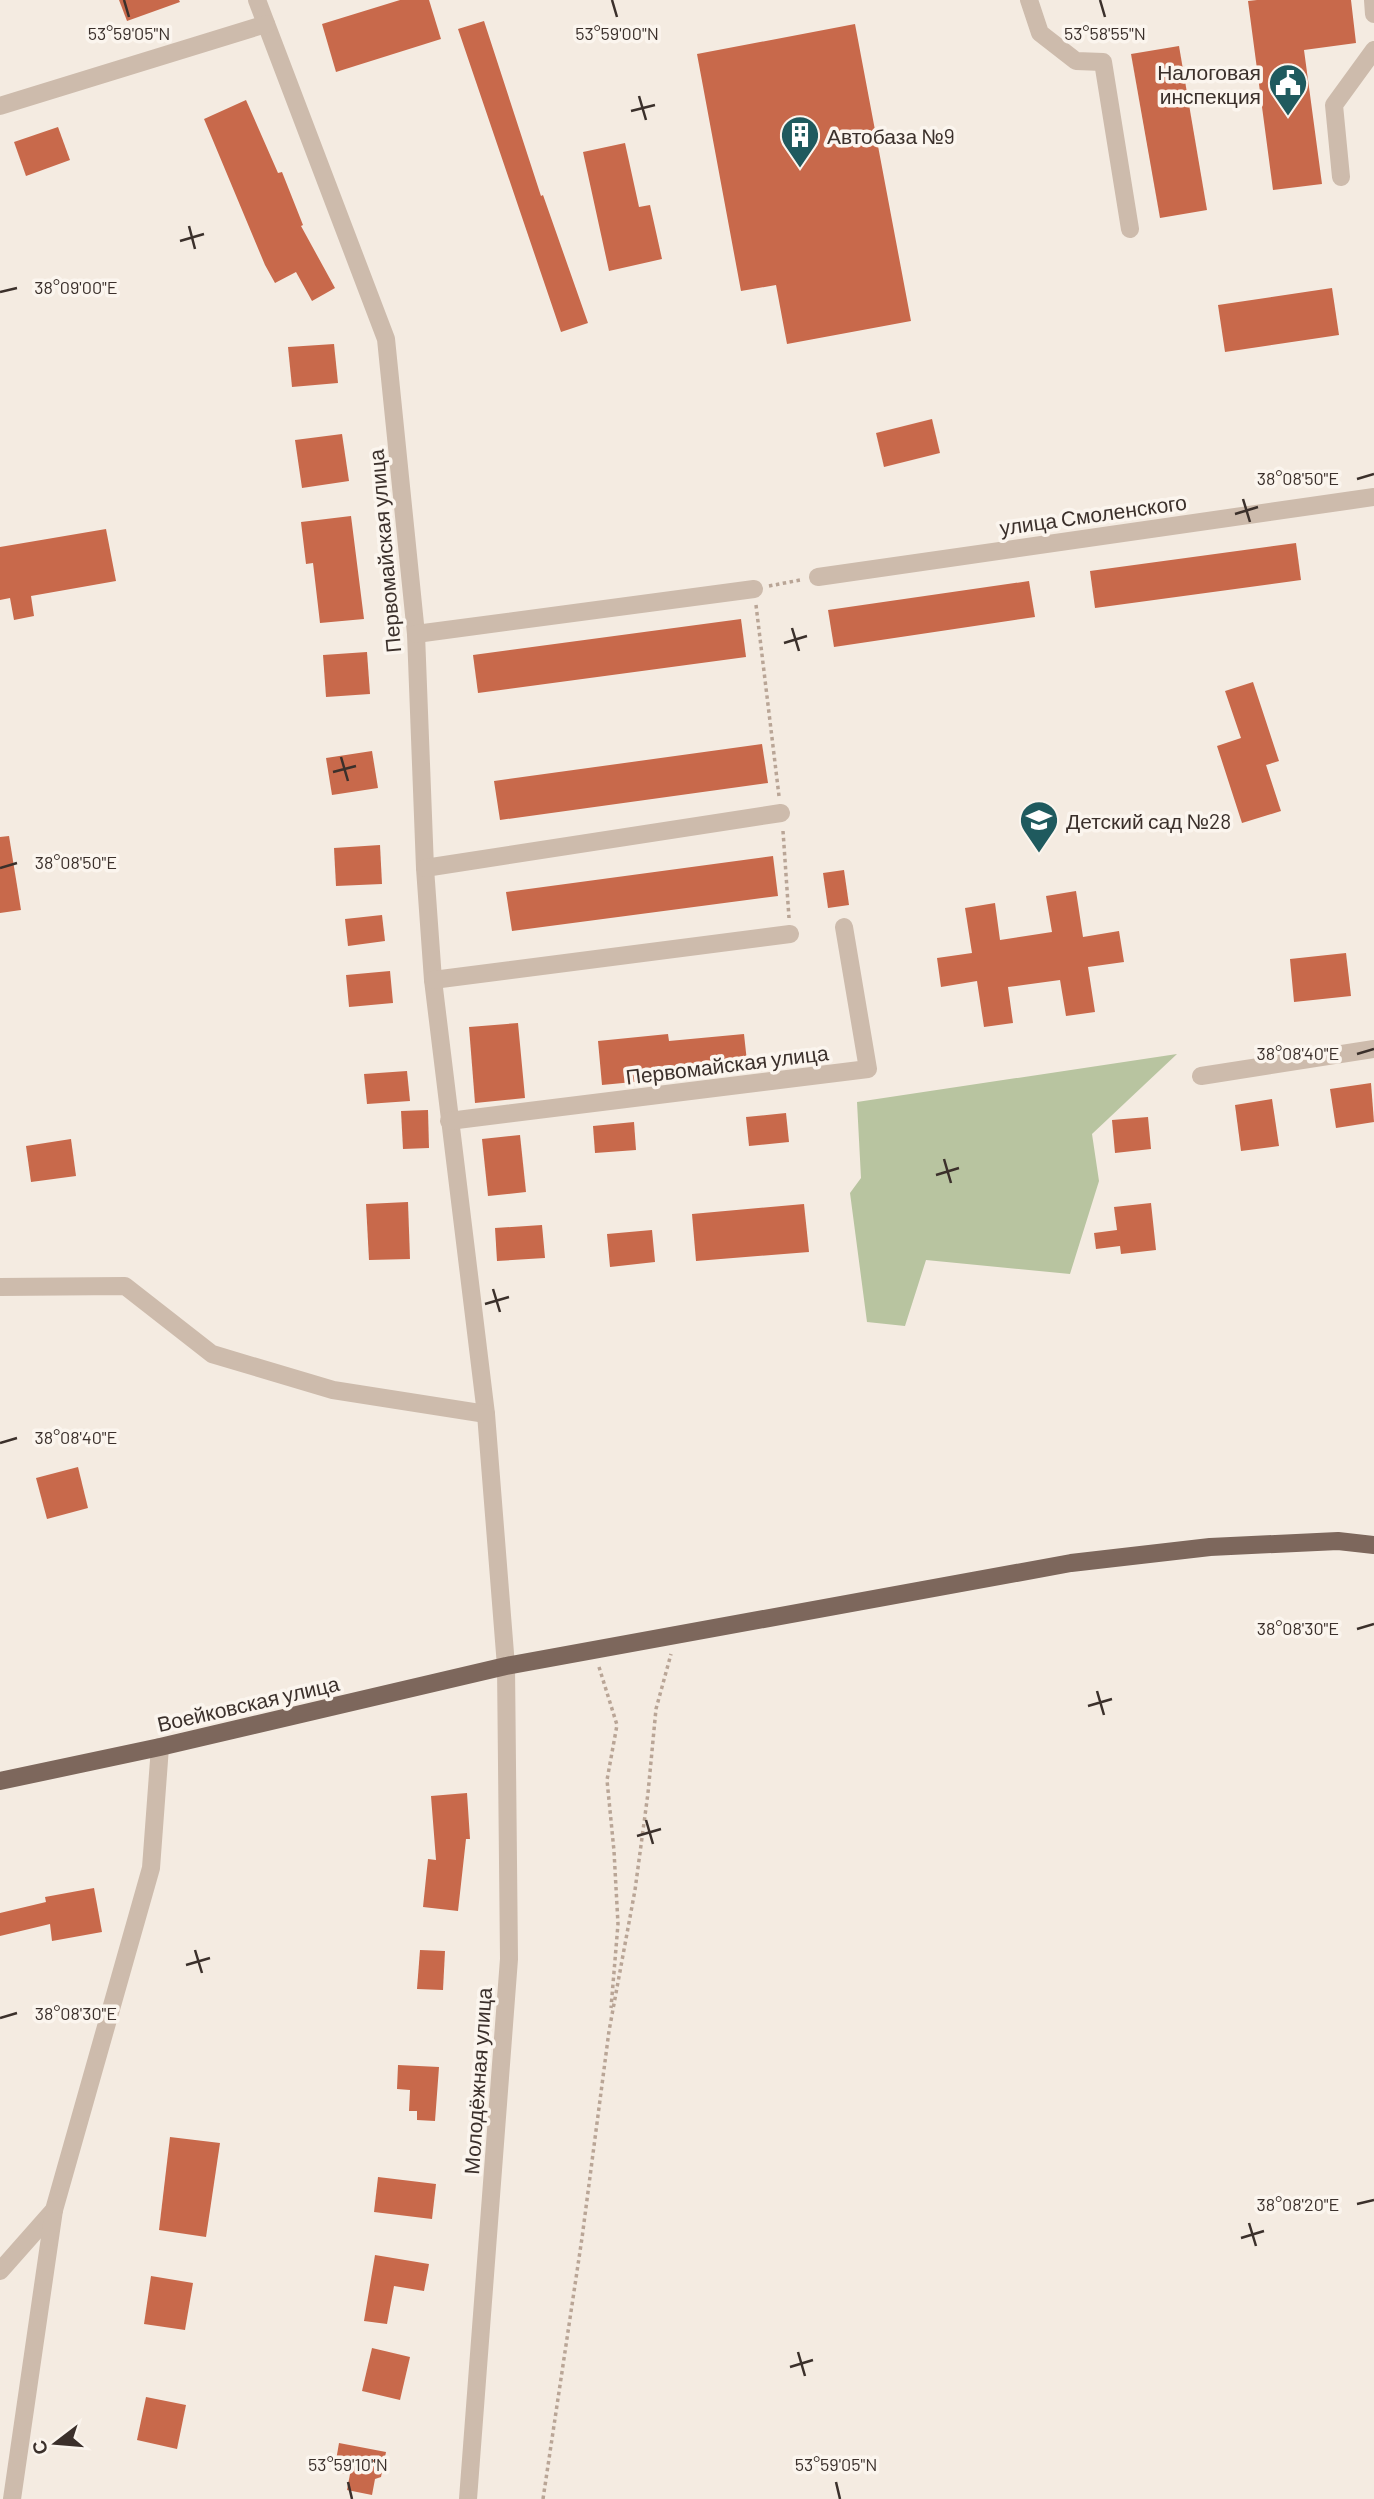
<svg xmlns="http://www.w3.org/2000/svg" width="1374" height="2499" viewBox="0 0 1374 2499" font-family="Barlow,sans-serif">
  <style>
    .green { fill: #b8c4a0 }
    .building { fill: #c8694b }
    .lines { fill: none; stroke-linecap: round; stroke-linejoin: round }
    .path { stroke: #b9a596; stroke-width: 3.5; stroke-dasharray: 3.5 3.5; stroke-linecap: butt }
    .minor { stroke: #cdbbac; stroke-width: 18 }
    .major { stroke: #7d675c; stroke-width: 18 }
    .ticks { fill: none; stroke: #3b302b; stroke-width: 2.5 }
    .labels { text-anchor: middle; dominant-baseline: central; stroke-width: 7; stroke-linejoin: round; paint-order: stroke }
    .poi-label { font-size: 21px; fill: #3b302b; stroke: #fbf5ee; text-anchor: start }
    .street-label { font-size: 21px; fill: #3b302b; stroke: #fbf5ee }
    .ticks-label { font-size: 18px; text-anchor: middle; fill: #3b302b; stroke: #fbf5ee; stroke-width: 7; stroke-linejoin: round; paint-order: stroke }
  </style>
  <rect width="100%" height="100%" fill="#f4ebe1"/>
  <path class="green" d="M1177 1054 1092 1134 1099 1181 1070 1274 926 1260 905 1326 867 1322 850 1193 861 1178 857 1102Z"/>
  <g class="building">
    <path d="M119 0H179L180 2 127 21Z"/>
    <path d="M400 0H429L441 39 336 72 322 24Z"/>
    <path d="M1257 0H1351L1356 43 1304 50 1322 184 1273 190 1248 1Z"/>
    <path d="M484 21 541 196 543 195 588 323 561 332 458 29Z"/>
    <path d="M855 24 911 321 787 344 776 285 741 291 697 54Z"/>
    <path d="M1179 46 1207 210 1160 218 1131 54Z"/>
    <path d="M246 100 278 173 282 172 303 225 301 226 335 288 312 301 296 272 275 283 265 265 204 119Z"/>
    <path d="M58 127 70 160 26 176 14 142Z"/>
    <path d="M625 143 639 207 650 205 662 259 609 271 583 152Z"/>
    <path d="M1332 288 1339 335 1225 352 1218 305Z"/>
    <path d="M334 344 338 383 292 387 288 347Z"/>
    <path d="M932 419 940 453 884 467 876 433Z"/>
    <path d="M342 434 349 481 302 488 295 440Z"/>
    <path d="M351 516 364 619 320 623 313 563 306 564 301 522Z"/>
    <path d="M106 529 116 581 31 596 34 616 14 620 10 598 0 600V547Z"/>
    <path d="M1296 543 1301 580 1095 608 1090 571Z"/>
    <path d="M1029 581 1035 617 834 647 828 610Z"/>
    <path d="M741 619 746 657 478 693 473 655Z"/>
    <path d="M367 652 370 694 326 697 323 655Z"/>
    <path d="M1253 682 1279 761 1266 765 1281 811 1242 823 1217 746 1241 738 1225 691Z"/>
    <path d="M762 744 768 783 500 820 494 781Z"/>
    <path d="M372 751 378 788 332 795 326 758Z"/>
    <path d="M9 836 21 910 0 913V837Z"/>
    <path d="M380 845 382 884 336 886 334 848Z"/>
    <path d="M773 856 778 896 512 931 506 892Z"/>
    <path d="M844 870 849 905 828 908 823 873Z"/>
    <path d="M1076 891 1083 937 1119 931 1124 962 1088 967 1095 1012 1066 1016 1060 980 1008 987 1013 1023 984 1027 977 981 941 987 937 958 972 953 965 908 995 903 1000 940 1052 932 1046 896Z"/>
    <path d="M382 915 385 941 348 946 345 919Z"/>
    <path d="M1346 953 1351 996 1294 1002 1290 959Z"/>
    <path d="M390 971 393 1003 349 1007 346 975Z"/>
    <path d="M518 1023 525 1098 475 1103 469 1027Z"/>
    <path d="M668 1034 669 1041 744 1034 748 1071 602 1085 598 1041Z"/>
    <path d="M407 1071 410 1101 367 1104 364 1074Z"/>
    <path d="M1371 1083 1374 1122 1336 1128 1330 1089Z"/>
    <path d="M1272 1099 1279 1146 1241 1151 1235 1105Z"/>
    <path d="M428 1110 429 1148 403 1149 401 1111Z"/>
    <path d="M786 1113 789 1142 749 1146 746 1117Z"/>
    <path d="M1148 1117 1151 1149 1115 1153 1112 1120Z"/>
    <path d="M634 1122 636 1150 595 1153 593 1126Z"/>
    <path d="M520 1135 526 1192 488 1196 482 1139Z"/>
    <path d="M71 1139 76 1176 31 1182 26 1146Z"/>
    <path d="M408 1202 410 1259 369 1260 366 1204Z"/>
    <path d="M1151 1203 1156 1250 1121 1254 1120 1246 1096 1249 1094 1233 1117 1230 1114 1207Z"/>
    <path d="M804 1204 809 1252 696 1261 692 1214Z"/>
    <path d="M542 1225 545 1258 497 1261 495 1228Z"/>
    <path d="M652 1230 655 1262 610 1267 607 1234Z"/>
    <path d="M78 1467 88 1508 47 1519 36 1478Z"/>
    <path d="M467 1793 470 1839H466L458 1911 423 1907 428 1859 436 1860 431 1796Z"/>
    <path d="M94 1888 102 1932 52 1941 50 1924 0 1936V1913L46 1902 45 1897Z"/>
    <path d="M420 1950 445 1951 443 1990 417 1989Z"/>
    <path d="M398 2065 439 2067 435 2121 417 2120V2111H409L410 2090 397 2089Z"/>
    <path d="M170 2137 220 2143 206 2237 159 2230Z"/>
    <path d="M378 2177 436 2184 432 2219 374 2212Z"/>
    <path d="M375 2255 429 2264 424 2291 394 2286 387 2324 364 2321Z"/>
    <path d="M151 2276 193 2283 185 2330 144 2324Z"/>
    <path d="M372 2348 410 2357 400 2400 362 2391Z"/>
    <path d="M146 2397 186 2405 177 2449 137 2440Z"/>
    <path d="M339 2443 386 2452 381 2477 375 2479 372 2495 347 2490 350 2474 334 2472Z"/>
  </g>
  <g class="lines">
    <g class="path">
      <path d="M769 586 800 580"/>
      <path d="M756 605 779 796"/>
      <path d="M783 831 789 918"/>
      <path d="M599 1667 617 1725 607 1780 614 1851 618 1924 611 2008"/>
      <path d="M543 2499 582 2238 609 2031 635 1890 648 1793 656 1709 671 1654"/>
    </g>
    <g class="minor">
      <path d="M257 0 386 339 416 634 425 868 433 980 486 1414 506 1666 509 1959 468 2499"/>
      <path d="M1029 0 1040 33 1076 61 1103 62 1130 229"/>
      <path d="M1373 0 1374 14"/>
      <path d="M0 106 266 24"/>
      <path d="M1341 177 1334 105 1374 50"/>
      <path d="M818 577 1374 497"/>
      <path d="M416 634 754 589"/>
      <path d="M425 868 781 813"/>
      <path d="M433 980 790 934"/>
      <path d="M1201 1076 1374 1049"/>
      <path d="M449 1121 868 1069 844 927"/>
      <path d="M0 1287 125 1286 212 1354 333 1390 486 1414"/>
      <path d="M0 2271 54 2210 151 1868 160 1747"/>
      <path d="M12 2499 54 2210"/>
    </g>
    <path class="major" d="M0 1781 160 1747 506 1666 1071 1563 1210 1547 1338 1541 1374 1545"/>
  </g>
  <path class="ticks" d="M124 0 129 17M612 0 617 17M1100 0 1105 17M639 96 646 120M631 111 655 105M189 226 195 249M180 241 204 234M0 292 17 288M1357 479 1374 474M1243 499 1250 522M1235 514 1258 507M792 628 799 651M784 643 807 636M341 757 348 781M333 772 356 766M0 868 17 863M1357 1054 1374 1049M944 1159 951 1183M936 1175 959 1168M493 1289 500 1312M485 1304 509 1297M0 1443 17 1438M1357 1629 1374 1624M1097 1691 1104 1715M1088 1706 1112 1699M646 1820 653 1844M637 1836 661 1829M195 1950 202 1973M186 1965 210 1958M0 2018 17 2013M1357 2204 1374 2200M1249 2223 1256 2246M1241 2238 1264 2231M798 2352 805 2376M790 2367 813 2360M348 2482 352 2499M836 2482 840 2499"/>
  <defs>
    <g id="civic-pin" transform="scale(2.0125)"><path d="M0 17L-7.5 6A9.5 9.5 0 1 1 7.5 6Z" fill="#1f5a5e" stroke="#fbf5ee"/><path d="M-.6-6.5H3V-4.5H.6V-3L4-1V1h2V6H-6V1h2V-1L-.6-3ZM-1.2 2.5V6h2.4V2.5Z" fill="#fff"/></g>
    <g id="building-pin" transform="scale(2.0125)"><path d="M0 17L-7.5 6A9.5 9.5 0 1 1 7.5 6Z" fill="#1f5a5e" stroke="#fbf5ee"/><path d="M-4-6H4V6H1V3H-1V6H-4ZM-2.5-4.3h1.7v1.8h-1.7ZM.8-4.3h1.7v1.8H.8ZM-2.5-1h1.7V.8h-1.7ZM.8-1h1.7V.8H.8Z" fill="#fff"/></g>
    <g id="school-pin" transform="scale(2.0125)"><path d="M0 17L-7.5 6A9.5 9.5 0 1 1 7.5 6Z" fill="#1f5a5e" stroke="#fbf5ee"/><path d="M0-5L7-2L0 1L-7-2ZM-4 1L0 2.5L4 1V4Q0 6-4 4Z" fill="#fff"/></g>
  </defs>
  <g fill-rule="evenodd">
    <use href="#civic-pin" x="1288" y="83"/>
    <use href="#building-pin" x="800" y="135"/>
    <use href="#school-pin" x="1039" y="820"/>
  </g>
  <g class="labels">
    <g class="poi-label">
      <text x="1261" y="71" text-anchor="end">Налоговая<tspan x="1261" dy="24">инспекция</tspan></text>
      <text x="827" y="135">Автобаза №9</text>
      <text x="1066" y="820">Детский сад №28</text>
    </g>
    <g class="street-label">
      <text transform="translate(1093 514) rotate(-8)">улица Смоленского</text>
      <text transform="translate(384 551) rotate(-95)">Первомайская улица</text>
      <text transform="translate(727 1064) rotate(-7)">Первомайская улица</text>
      <text transform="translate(248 1703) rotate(-13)">Воейковская улица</text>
      <text transform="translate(477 2081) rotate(-86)">Молодёжная улица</text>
    </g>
  </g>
  <g class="ticks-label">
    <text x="129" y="40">53°59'05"N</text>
    <text x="617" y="40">53°59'00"N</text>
    <text x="1105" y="40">53°58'55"N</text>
    <text x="76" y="294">38°09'00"E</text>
    <text x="1298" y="485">38°08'50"E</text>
    <text x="76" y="869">38°08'50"E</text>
    <text x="1298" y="1060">38°08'40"E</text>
    <text x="76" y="1444">38°08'40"E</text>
    <text x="1298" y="1635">38°08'30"E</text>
    <text x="76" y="2020">38°08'30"E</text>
    <text x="1298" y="2211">38°08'20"E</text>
    <text x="348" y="2471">53°59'10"N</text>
    <text x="836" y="2471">53°59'05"N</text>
  </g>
  <g transform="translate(56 2443) rotate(254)" stroke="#fbf5ee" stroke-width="5" paint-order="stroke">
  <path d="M0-5L12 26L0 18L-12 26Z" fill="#3b302b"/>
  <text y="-10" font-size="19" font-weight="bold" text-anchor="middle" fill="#3b302b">С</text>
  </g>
</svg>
